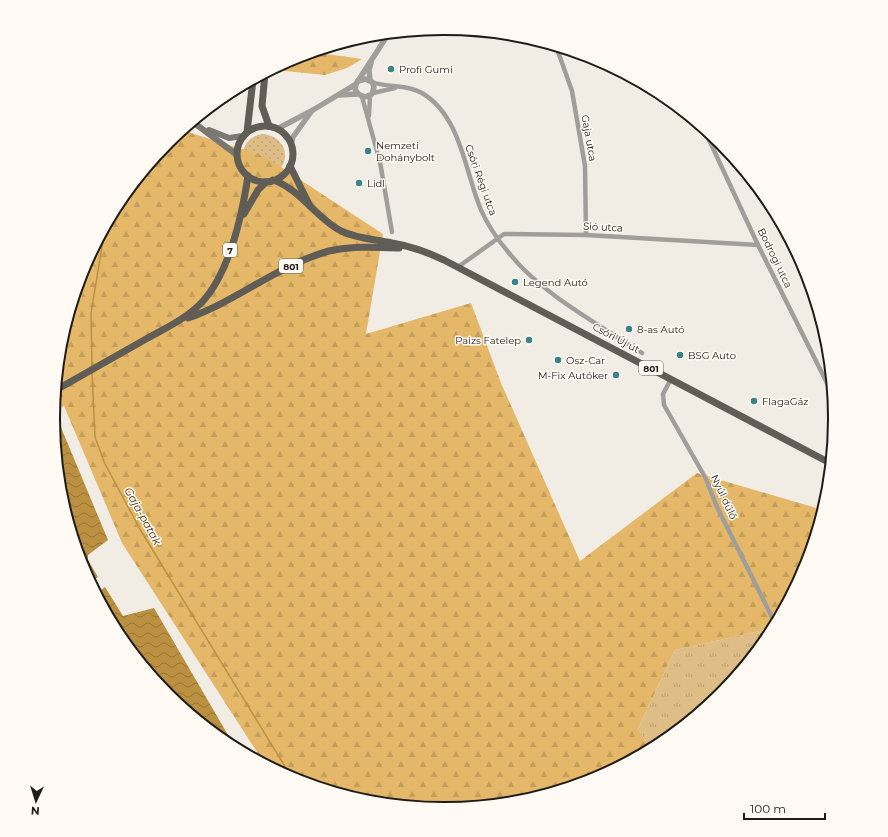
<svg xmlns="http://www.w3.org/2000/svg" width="888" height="837" viewBox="0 0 888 837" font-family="Montserrat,sans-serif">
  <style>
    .grass { fill: url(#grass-dots) }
    .forest { fill: url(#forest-firs) }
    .park { fill: url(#park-tufts) }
    .water { fill: url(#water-waves) }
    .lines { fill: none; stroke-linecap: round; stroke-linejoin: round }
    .stream { stroke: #bb9040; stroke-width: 1.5 }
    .minor { stroke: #a09e9a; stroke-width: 4.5 }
    .tertiary { stroke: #a09e9a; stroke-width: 5.5 }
    .secondary { stroke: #7b7772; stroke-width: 6 }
    .primary { stroke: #605d56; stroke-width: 7 }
    .poi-dot { fill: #3b838a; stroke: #fffaf3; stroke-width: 1.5 }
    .labels { text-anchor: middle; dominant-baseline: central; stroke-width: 3; stroke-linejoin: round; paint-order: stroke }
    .shield { fill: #fffaf3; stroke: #625f5a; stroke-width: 1 }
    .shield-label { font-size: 9px; font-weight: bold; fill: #1e1c19 }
    .poi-label { font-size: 10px; fill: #1e1c19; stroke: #fffaf3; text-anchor: start }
    .street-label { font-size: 10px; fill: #1e1c19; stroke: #fffaf3 }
    .water-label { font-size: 11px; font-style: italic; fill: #3e2c08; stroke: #fffaf3 }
    .rim { fill: none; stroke: #1e1c19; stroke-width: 2 }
  </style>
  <defs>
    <pattern id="grass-dots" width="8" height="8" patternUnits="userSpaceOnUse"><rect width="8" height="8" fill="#debd87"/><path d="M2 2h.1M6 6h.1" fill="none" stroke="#bea274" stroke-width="1.8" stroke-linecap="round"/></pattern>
    <pattern id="forest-firs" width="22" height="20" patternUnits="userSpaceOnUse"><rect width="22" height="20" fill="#e5b869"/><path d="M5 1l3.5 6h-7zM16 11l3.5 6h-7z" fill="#c49e5a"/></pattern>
    <pattern id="park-tufts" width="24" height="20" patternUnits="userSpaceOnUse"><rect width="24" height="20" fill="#debd87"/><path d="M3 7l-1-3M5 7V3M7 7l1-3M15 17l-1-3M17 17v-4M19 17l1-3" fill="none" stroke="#bea274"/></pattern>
    <pattern id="water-waves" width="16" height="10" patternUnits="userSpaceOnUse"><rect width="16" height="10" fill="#bb9040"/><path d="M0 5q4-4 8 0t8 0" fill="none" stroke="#977535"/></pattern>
  </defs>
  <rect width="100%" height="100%" fill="#f2ede4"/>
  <path class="grass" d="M264 134C284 137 292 156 278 172L242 154C245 141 252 135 264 134Z"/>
  <g class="forest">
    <path d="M320 50 319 53 362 59 347 68 325 75 275 70 276 68 295 58Z"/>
    <path d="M185 128 191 133 264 156 383 234 366 334 471 303 501 383 580 561 697 473 823 510 805 568 773 628 675 650 638 729 651 749 593 779 520 802 444 809 368 801 294 779 264 763 122 543 64 406 54 411C56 388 56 364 61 342 77 265 124 178 185 128Z"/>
  </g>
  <path class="park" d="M773 628 769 636 720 695 661 743 651 749 638 729 675 650Z"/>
  <g class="water">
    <path d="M54 421 60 425 108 540 88 555V560L98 577 91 582 83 568 61 494Z"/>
    <path d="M105 587 123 616 154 608 235 747 227 743 168 694 119 635 97 593Z"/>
  </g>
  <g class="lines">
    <g class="stream">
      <path d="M92 367 91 313 105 229"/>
      <path d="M92 373 95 437 105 464 141 531 292 778"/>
    </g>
    <g class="minor">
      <path d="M556 46 572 91 585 166 586 235"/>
      <path d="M372 82C388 88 406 84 422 93 461 116 465 172 481 210 488 226 498 240 509 253 540 293 600 325 642 353"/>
      <path d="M373 93 395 88"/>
      <path d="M362 97 380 162 392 232"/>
      <path d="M369 116 370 96"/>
      <path d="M704 129 758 245 832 393"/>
      <path d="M458 267 504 234 586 235 758 245"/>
      <path d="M671 379 663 394 664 405 705 477 717 507 775 623"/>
    </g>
    <g class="tertiary">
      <path d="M370 80 369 70 371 63"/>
      <path d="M356 84 355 89 358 94 365 97 372 94 374 87 372 82 365 79 358 81"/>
      <path d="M339 95 358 94"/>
      <path d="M277 129 313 110 356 84 389 33"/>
      <path d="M291 144 293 137 311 112"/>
    </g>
    <g class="secondary">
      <path d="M193 122 237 155"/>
      <path d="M209 130 229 138 243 136"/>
    </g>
    <g class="primary">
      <path d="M265 73 262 106 269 126"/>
      <circle cx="265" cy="154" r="28"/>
      <path d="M247 132 253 80"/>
      <path d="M290 166 309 204"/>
      <path d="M273 180C300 189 316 218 341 231 358 239 374 239 392 243 410 246 427 252 444 260L830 463"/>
      <path d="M244 214 258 190 266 182"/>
      <path d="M188 318C237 301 278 265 329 251 353 245 375 248 399 248"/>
      <path d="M56 390C86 373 116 356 146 339 166 328 188 318 204 300 230 270 242 215 248 176"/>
    </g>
  </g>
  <g class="poi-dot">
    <circle cx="391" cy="69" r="4"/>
    <circle cx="368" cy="151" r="4"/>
    <circle cx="359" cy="183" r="4"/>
    <circle cx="515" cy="282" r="4"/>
    <circle cx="629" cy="329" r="4"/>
    <circle cx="529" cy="340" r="4"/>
    <circle cx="680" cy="355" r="4"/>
    <circle cx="558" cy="360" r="4"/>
    <circle cx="616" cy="375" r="4"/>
    <circle cx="754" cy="401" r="4"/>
  </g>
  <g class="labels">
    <g class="shield">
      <rect x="223" y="243" width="14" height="14" rx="3"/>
      <rect x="279" y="259" width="24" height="14" rx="3"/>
      <rect x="639" y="361" width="24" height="14" rx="3"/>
    </g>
    <g class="shield-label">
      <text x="230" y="250">7</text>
      <text x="291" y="266">801</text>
      <text x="651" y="368">801</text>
    </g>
    <g class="poi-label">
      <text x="399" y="69">Profi Gumi</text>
      <text x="376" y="145">Nemzeti<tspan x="376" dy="12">Dohánybolt</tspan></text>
      <text x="367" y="183">Lidl</text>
      <text x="523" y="282">Legend Autó</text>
      <text x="637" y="329">8-as Autó</text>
      <text x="521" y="340" text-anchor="end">Paizs Fatelep</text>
      <text x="688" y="355">BSG Auto</text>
      <text x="566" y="360">Osz-Car</text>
      <text x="608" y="375" text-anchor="end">M-Fix Autóker</text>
      <text x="762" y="401">FlagaGáz</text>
    </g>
    <g class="street-label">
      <text transform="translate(589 138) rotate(80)">Gaja utca</text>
      <text transform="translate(481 180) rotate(70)">Csóri Régi utca</text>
      <text transform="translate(603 227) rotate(3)">Sió utca</text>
      <text transform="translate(775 258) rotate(64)">Bodrogi utca</text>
      <text transform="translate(616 338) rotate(28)">Csóri Új út</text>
      <text transform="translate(724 497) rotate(65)">Nyúl dűlő</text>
    </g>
    <g class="water-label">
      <text transform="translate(143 516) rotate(61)">Gaja-patak</text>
    </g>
  </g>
  <path d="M0 0H888V837H0ZM443 35H445A383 383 0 0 1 828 418V419A383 383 0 0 1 445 802H443A383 383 0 0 1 60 419V418A383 383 0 0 1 443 35Z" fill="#fffaf3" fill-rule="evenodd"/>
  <path class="rim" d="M443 35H445A383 383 0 0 1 828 418V419A383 383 0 0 1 445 802H443A383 383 0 0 1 60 419V418A383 383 0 0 1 443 35Z"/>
  <g transform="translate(36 801) rotate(184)" stroke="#fffaf3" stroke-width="3" paint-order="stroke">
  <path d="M0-3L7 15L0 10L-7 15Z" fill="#1e1c19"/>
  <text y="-6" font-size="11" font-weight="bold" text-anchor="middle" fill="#1e1c19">N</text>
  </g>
  <path d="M744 813v6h81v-6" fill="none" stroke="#1e1c19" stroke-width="2"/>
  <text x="750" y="813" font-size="12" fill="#1e1c19" stroke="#fffaf3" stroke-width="3" paint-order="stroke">100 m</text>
</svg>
